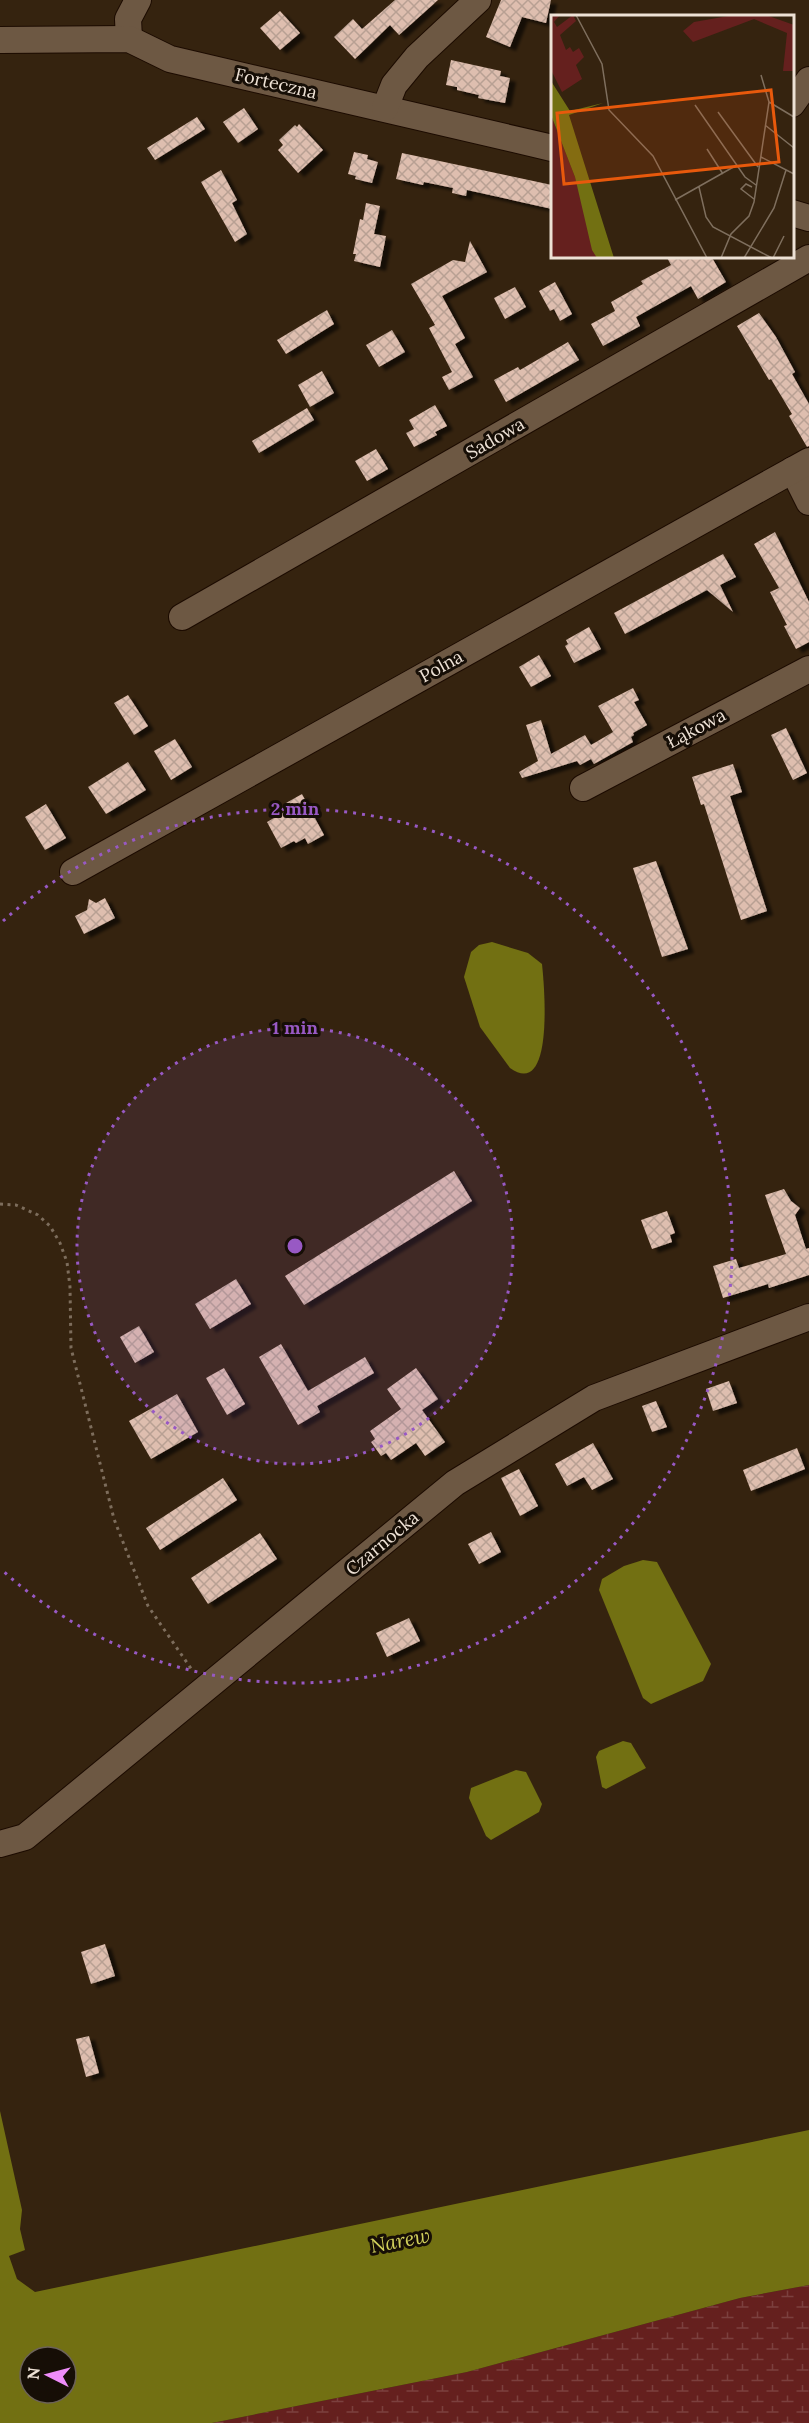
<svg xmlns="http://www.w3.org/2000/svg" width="809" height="2423" viewBox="0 0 809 2423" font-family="Lora,serif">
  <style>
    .wetland { fill: url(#wetland-marsh) }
    .water { fill: #727012; fill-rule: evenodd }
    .building { fill: url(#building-cross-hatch); filter: url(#shadow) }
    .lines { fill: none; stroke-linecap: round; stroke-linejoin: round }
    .minor-casing { stroke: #1c0b00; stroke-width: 28 }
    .path { stroke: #7d6d5c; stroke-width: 3; stroke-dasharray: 3 4.5; stroke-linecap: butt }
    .minor { stroke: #6d5843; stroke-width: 26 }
    .ring { fill: none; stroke: #9859c4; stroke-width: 3; stroke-dasharray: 3 6 }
    .labels { text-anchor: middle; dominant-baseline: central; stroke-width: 6; stroke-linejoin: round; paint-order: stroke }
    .street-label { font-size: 18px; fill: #ede1d5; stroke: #160e06 }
    .water-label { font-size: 20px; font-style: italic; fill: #d1cf5b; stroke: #160e06 }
    .inset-road { fill: none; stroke: #7f6f5e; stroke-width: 1.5 }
    .view { fill: #e8590c; fill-opacity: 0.15; stroke: #e8590c; stroke-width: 3 }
    .inset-edge { fill: none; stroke: #ede1d5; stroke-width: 3 }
    .centre { fill: #9859c4; stroke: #160e06; stroke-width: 3 }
    .ring-label { font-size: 18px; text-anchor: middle; font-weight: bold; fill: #9859c4; stroke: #160e06; stroke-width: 6; stroke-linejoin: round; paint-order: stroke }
  </style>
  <defs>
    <pattern id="wetland-marsh" width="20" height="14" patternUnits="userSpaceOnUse" patternTransform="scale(1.5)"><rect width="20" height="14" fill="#65201e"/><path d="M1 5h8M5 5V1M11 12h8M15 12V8" fill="none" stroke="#7b403e"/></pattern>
    <pattern id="building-cross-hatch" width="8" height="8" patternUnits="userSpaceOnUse" patternTransform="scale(1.5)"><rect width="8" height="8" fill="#debeaf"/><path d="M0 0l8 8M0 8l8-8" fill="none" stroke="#b8a093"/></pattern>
    <filter id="shadow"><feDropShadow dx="6" dy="4" stdDeviation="1.5" flood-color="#0009"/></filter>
  </defs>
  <rect width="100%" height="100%" fill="#35230f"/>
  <path class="wetland" d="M809 2285V2423H212L467 2372 740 2298Z"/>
  <g class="water">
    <path d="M492 942 528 953 542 964C544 983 555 1100 510 1068L480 1027 464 977 471 952 479 945Z"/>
    <path d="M643 1560 657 1562 711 1664 703 1681 651 1704 643 1698 599 1590 602 1579 624 1566Z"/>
    <path d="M623 1741 631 1743 646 1768 606 1789 602 1787 596 1757 599 1751Z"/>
    <path d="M516 1770 526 1772 542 1804 539 1812 491 1840 486 1836 469 1798 471 1788Z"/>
    <path d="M0 2111 22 2210 20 2229 25 2250 9 2256 17 2279 35 2292 809 2130V2285L740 2298 467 2372 212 2423H0ZM30 2357H66V2393H30Z"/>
  </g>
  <g class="building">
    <path d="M395 0H438L399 35 390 25 355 59 334 37 353 19 362 29Z"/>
    <path d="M501 0H551L546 23 522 17 510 47 486 37Z"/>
    <path d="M280 11 300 33 280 50 260 28Z"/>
    <path d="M451 60 501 71 500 76 510 78 505 103 478 98 479 95 457 90V87L446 85Z"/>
    <path d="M244 108 258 129 238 143 223 122Z"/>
    <path d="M197 117 205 129 155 160 147 148Z"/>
    <path d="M299 124 323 150 298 173 278 150 283 145 279 140 295 125 297 127Z"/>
    <path d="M354 152 368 155 367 159 378 162 372 183 355 179 356 176 348 174Z"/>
    <path d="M402 153 552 185V209L467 190 466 196 452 193 453 188 424 182 423 185 396 179Z"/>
    <path d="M221 170 237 200 232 203 247 234 235 242 201 182Z"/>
    <path d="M366 203 380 206 374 234 386 236 380 267 354 261 356 254H353L360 219 363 220Z"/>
    <path d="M470 241 487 272 442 296 465 338 455 344 473 377 449 390 442 377 452 372 429 328 435 325 411 284 453 260 465 262Z"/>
    <path d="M666 256H711L726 282 698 299 691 286 636 317 640 326 603 346 591 324 615 311 611 302 643 284 641 281 671 265Z"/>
    <path d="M555 282 572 314 560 321 554 309 550 311 539 291Z"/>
    <path d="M515 287 526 307 505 319 494 298Z"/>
    <path d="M327 310 334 324 286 354 277 340Z"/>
    <path d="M759 313 776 337 795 372 792 374 809 404V446L807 447 789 416 792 414 771 379 769 380 737 326Z"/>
    <path d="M392 330 405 352 379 367 366 345Z"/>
    <path d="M568 342 579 360 506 402 494 380 518 367 520 370Z"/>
    <path d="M322 371 334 393 310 407 298 385Z"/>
    <path d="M435 405 447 426 435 432 437 435 414 447 406 433 414 429 409 420Z"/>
    <path d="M307 408 314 420 259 453 252 441Z"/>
    <path d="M376 449 388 469 367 481 355 461Z"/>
    <path d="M775 532 809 602V642L796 649 784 626 787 625 770 592 779 588 754 544Z"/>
    <path d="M723 554 736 577 720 585 733 612 707 590 625 634 614 613Z"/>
    <path d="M589 627 601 649 574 663 565 646 568 644 566 640Z"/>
    <path d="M539 655 551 676 531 687 519 667Z"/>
    <path d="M633 688 639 700 634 702 647 725 633 733 634 735 631 737 633 742 594 764 591 759 580 765 577 761 522 778 519 772 538 761 526 725 541 720 551 754 585 735 591 745 613 732 598 706Z"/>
    <path d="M128 695 148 726 134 735 114 703Z"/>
    <path d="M786 728 807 773 793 780 771 735Z"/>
    <path d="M175 739 192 767 171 780 154 751Z"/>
    <path d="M128 762 146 790 106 814 88 787Z"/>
    <path d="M733 764 742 792 730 796 767 911 741 920 704 804 701 805 692 777Z"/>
    <path d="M302 794 324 835 308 844 305 838 296 843 294 841 281 848 267 822 286 811 285 809 289 807 286 803Z"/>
    <path d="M46 804 66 838 45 850 25 817Z"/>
    <path d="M656 861 688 949 662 957 633 868Z"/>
    <path d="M105 898 115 918 84 934 75 916 87 910 89 899 96 903Z"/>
    <path d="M454 1171 472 1201 304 1305 285 1276Z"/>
    <path d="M784 1189 791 1201 800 1208 795 1215 806 1249 809 1248V1275L769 1288 768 1284 723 1298 713 1266 736 1259 739 1268 786 1254 765 1195Z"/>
    <path d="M667 1211 675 1233 670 1235 672 1242 652 1249 641 1220Z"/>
    <path d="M236 1279 251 1304 210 1329 195 1304Z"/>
    <path d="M139 1326 154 1352 135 1363 120 1337Z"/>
    <path d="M281 1344 308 1391 365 1357 374 1373 317 1406 320 1412 298 1425 259 1357Z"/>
    <path d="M224 1368 245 1404 227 1415 206 1378Z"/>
    <path d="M416 1368 438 1399 422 1410 445 1442 425 1456 416 1443 391 1460 386 1453 381 1456 371 1442 375 1439 370 1431 401 1409 387 1389Z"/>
    <path d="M729 1381 737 1403 713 1411 706 1389Z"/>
    <path d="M177 1394 198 1432 151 1459 129 1421Z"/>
    <path d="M656 1401 667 1427 652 1432 642 1406Z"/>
    <path d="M593 1443 613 1479 592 1490 584 1477 567 1486 555 1464Z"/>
    <path d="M797 1448 805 1469 751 1491 743 1470Z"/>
    <path d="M519 1469 538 1506 520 1516 501 1478Z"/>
    <path d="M223 1478 237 1500 160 1550 146 1528Z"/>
    <path d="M491 1532 501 1552 479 1564 468 1544Z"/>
    <path d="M260 1533 277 1559 208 1604 191 1578Z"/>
    <path d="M409 1618 420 1641 387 1657 376 1633Z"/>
    <path d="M105 1944 115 1976 91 1984 81 1952Z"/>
    <path d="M89 2036 99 2073 86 2077 76 2039Z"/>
  </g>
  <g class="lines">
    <g class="minor-casing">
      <g id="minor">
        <path d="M129 39 128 19 138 0"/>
        <path d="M0 40 129 39 170 59 552 148"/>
        <path d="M792 104 809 80"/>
        <path d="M385 108 394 85 417 57 478 0"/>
        <path d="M792 213 809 218"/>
        <path d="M793 470 809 502"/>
        <path d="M182 617 809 258"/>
        <path d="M583 788 809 669"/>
        <path d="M73 872 809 461"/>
        <path d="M0 1844 25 1837 455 1483 594 1398 809 1317"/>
      </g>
    </g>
    <path class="path" d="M0 1204 16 1205 38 1215 50 1226 60 1243 67 1262 70 1287 71 1348 114 1519 148 1606 192 1670"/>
    <use href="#minor" class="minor"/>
  </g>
  <circle cx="295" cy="1246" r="218" fill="#9859c4" fill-opacity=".12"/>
  <g class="ring">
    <circle cx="295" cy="1246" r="218"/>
    <path d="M3 921A437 437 0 1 1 3 1571"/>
  </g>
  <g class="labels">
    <g class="street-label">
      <text transform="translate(276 83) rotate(13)">Forteczna</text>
      <text transform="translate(495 438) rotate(-30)">Sadowa</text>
      <text transform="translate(441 666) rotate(-29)">Polna</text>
      <text transform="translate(696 728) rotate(-28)">Łąkowa</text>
      <text transform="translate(382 1543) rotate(-40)">Czarnocka</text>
    </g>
    <g class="water-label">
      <text transform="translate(400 2240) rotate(-11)">Narew</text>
    </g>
  </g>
  <g transform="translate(551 15)">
    <rect width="243" height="243" fill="#35230f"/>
    <path d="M0 0H9L3 7 6 12 22 0 25 6 9 20 15 35 19 32 22 37 28 33 33 42 25 50 31 64 11 77 0 55Z" fill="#65201e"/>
    <path d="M0 100 24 162 46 243H0Z" fill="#65201e"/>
    <path d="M183 0H215L243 10V56H232L236 18 203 4 142 27 132 16 143 7Z" fill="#65201e"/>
    <path d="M0 66 19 96 52 88 18 100 63 243H46L41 235 24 162 0 100Z" fill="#727012"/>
    <path class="inset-road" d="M25 0 51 49 58 95 102 141 156 243M218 87 243 102M144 90 194 162 205 170M167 97 207 152M214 110 243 133M156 134 172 159M210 142 243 159M148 172 155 202 162 212 221 243M201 172 195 169 190 174 203 184M124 185 186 150M170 243 180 219 198 201 203 187 218 87 210 60M193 243 223 193 235 155M222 243 233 221"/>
    <path class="view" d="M220 75 228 147 13 169 6 98Z"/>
    <rect width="243" height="243" class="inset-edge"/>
  </g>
  <circle cx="295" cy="1246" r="9" class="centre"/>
  <g class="ring-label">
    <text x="295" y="815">2 min</text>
    <text x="295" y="1034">1 min</text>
  </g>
  <g transform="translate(48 2375) rotate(276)"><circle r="28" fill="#160e06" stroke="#6c6259" stroke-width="1.5"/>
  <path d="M0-4.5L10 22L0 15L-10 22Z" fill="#ee8cf9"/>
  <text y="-9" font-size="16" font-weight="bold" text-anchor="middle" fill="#ede1d5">N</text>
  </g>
</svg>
